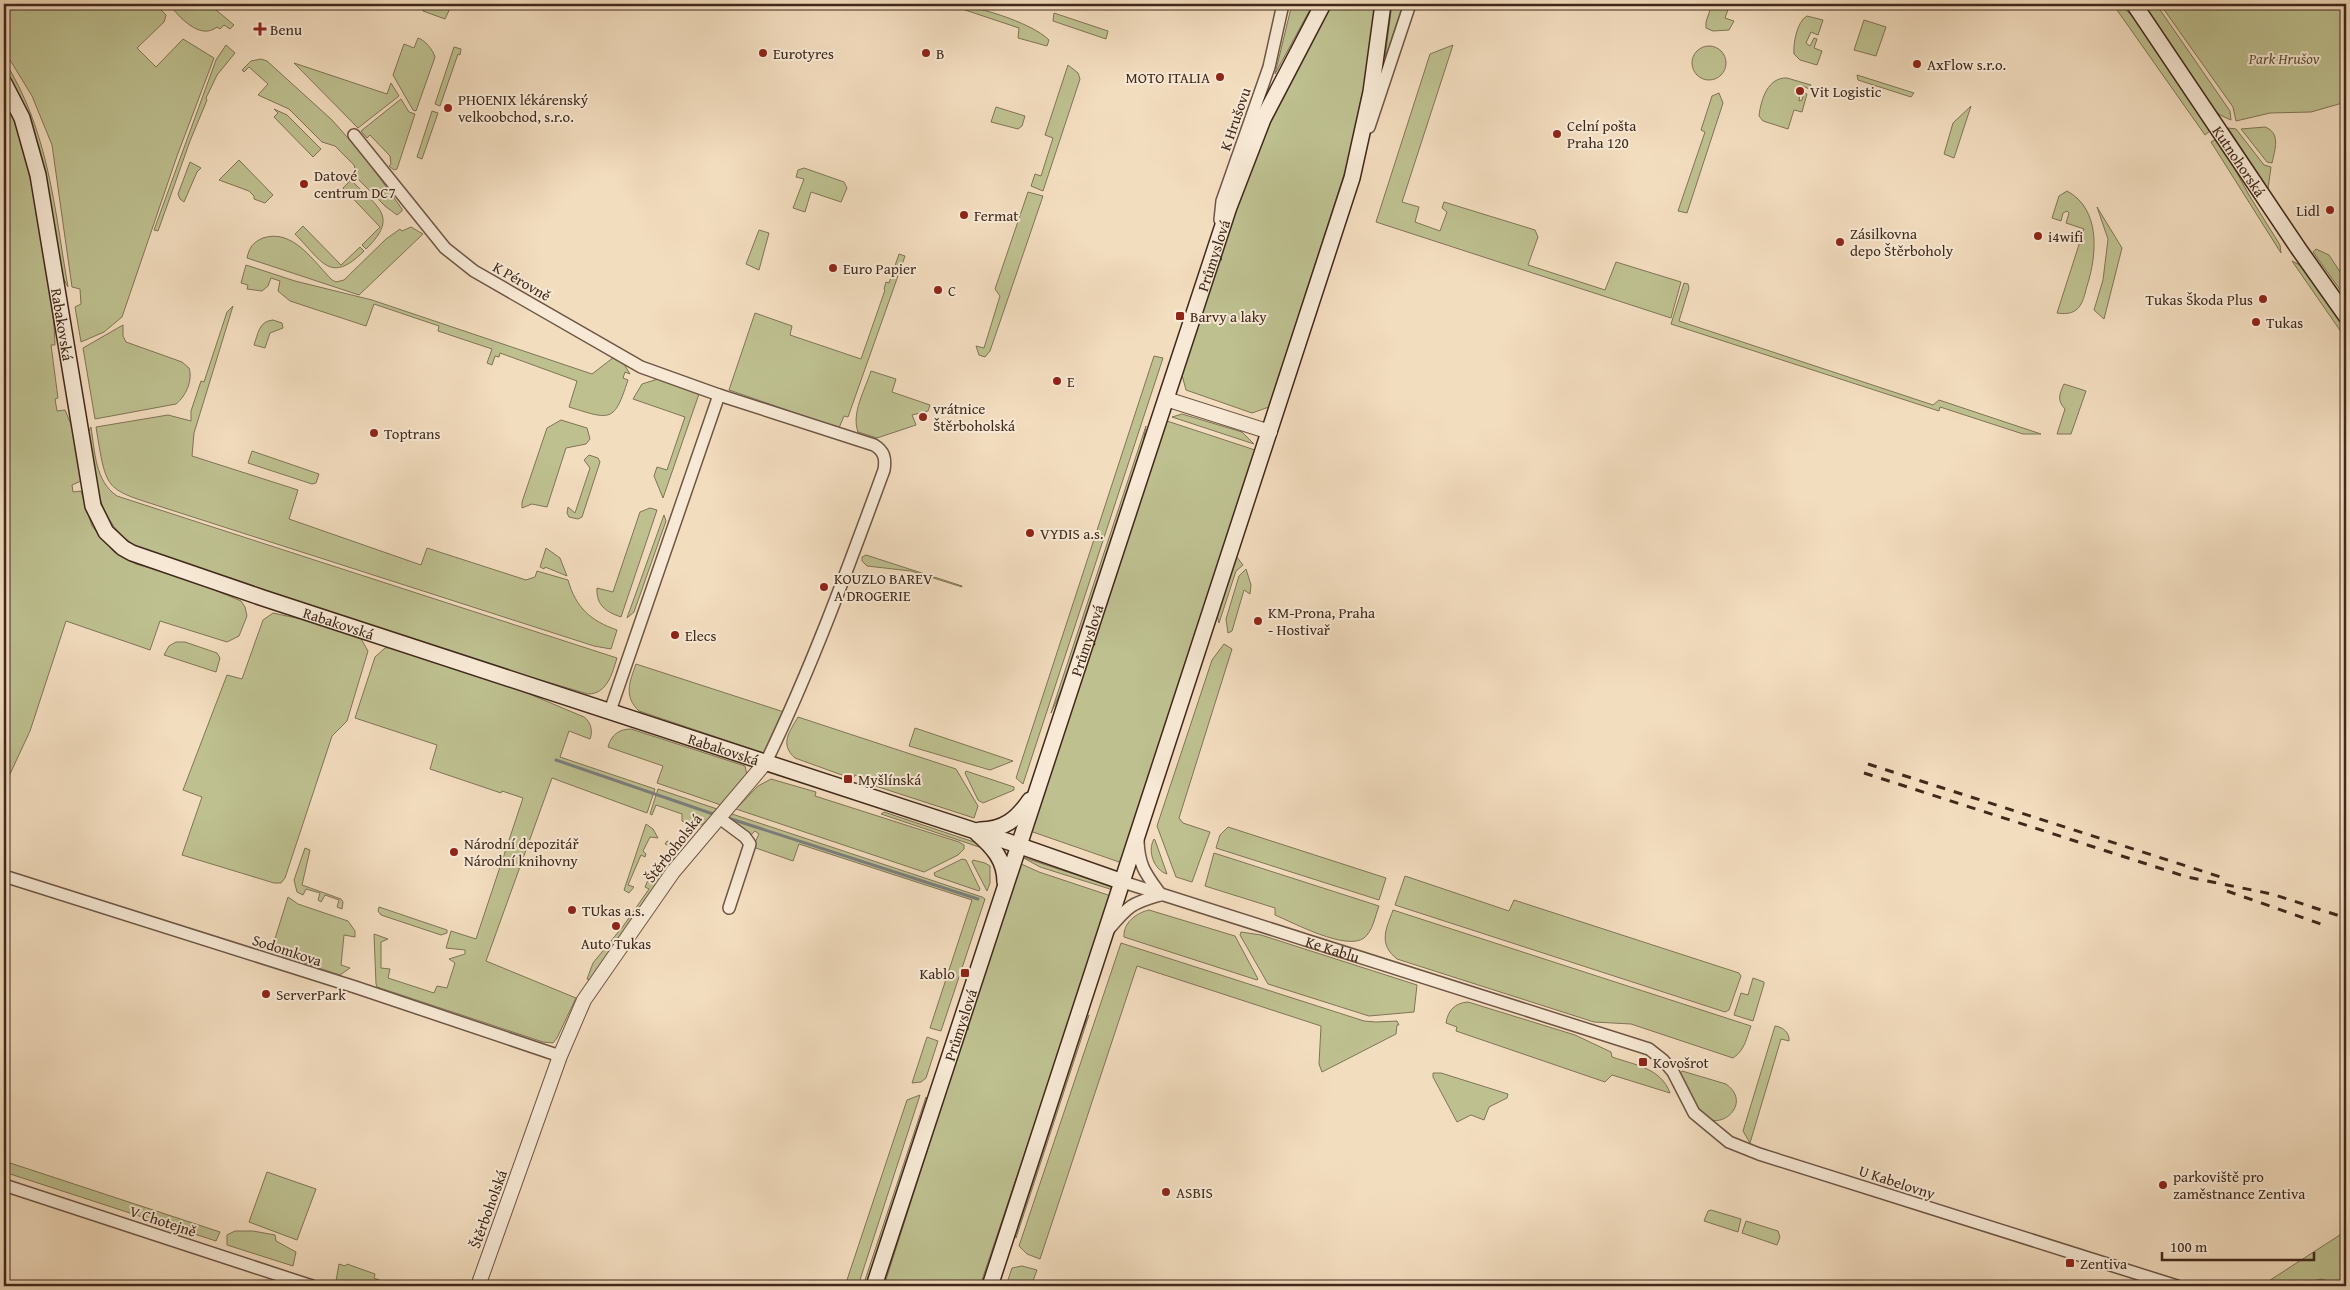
<svg xmlns="http://www.w3.org/2000/svg" width="2350" height="1290" viewBox="0 0 2350 1290" font-family="'Gentium Book Plus',serif">
  <style>
    .green { fill: #bec090; stroke: #807456 }
    .lines { fill: none; stroke-linecap: round; stroke-linejoin: round }
    .stream { stroke: #7b7e7d; stroke-width: 3 }
    .minor-casing { stroke: #6e5544; stroke-width: 14 }
    .tertiary-casing { stroke: #6e5544; stroke-width: 16 }
    .secondary-casing { stroke: #41281b; stroke-width: 18 }
    .minor { stroke: #f7e9d5; stroke-width: 11 }
    .tertiary { stroke: #f7e9d5; stroke-width: 14 }
    .secondary { stroke: #f7e9d5; stroke-width: 15 }
    .rail { stroke: #41281b; stroke-width: 3; stroke-dasharray: 9 9; stroke-linecap: butt }
    .poi-dot { fill: #8f2418; stroke: #f7e9d5; stroke-width: 2 }
    .labels { text-anchor: middle; dominant-baseline: central; stroke-width: 4; stroke-linejoin: round; paint-order: stroke }
    .poi-label { font-size: 15px; fill: #41281b; stroke: #f7e9d5; text-anchor: start }
    .park-label { font-size: 15px; font-style: italic; fill: #604e38; stroke: #f7e9d5 }
    .street-label { font-size: 15px; fill: #41281b; stroke: #f7e9d5 }
  </style>
  <rect width="100%" height="100%" fill="#f3ddbf"/>
  <filter id="stains"><feTurbulence type="fractalNoise" baseFrequency=".004" numOctaves="4"/><feColorMatrix values="0 0 0 0 .2 0 0 0 0 .09 0 0 0 0 .02 0 0 0 .5 -.17"/></filter>
  <radialGradient id="worn" r=".72"><stop offset=".6" stop-color="#630" stop-opacity="0"/><stop offset="1" stop-color="#630" stop-opacity=".3"/></radialGradient>
  <g class="green">
    <path d="M4 4H155L166 15 164 22 137 48 156 67 183 39 214 58 177 156 122 317 104 332 81 342 75 307 81 304 80 289 72 287 52 145 32 96 4 50Z"/>
    <path d="M169 4H209L234 25 230 29 224 25 220 29 217 27C200 41 178 16 169 4Z"/>
    <path d="M426 4H434L439 7 445 4H452L445 19 423 11Z"/>
    <path d="M947 4C972 4 1031 22 1049 40L1047 46 1018 38 1019 28Z"/>
    <path d="M1292 4H1313L1275 74Z"/>
    <path d="M1331 4H1377L1367 85 1362 94 1349 159 1269 407 1252 413 1186 390 1182 375 1231 218 1267 126Z"/>
    <path d="M1392 4H1403L1385 58Z"/>
    <path d="M1712 4H1730L1725 18 1734 21 1729 30 1713 31 1706 28V22Z"/>
    <path d="M2120 4 2135 19 2211 130 2205 135 2117 10Z"/>
    <path d="M2142 4H2156L2230 111 2231 120 2220 115 2213 108Z"/>
    <path d="M2160 4H2346V102L2311 112 2270 113 2236 121 2233 107Z"/>
    <path d="M1054 13 1108 31 1106 39 1053 21Z"/>
    <path d="M1807 16 1823 20 1818 35 1811 32 1806 43 1810 46 1814 38 1817 39 1814 48 1822 51 1817 65 1800 60 1794 54C1793 44 1797 21 1807 16Z"/>
    <path d="M1864 20 1886 27 1876 56 1854 50Z"/>
    <path d="M418 38C425 40 433 50 435 57L416 111 413 110 393 75 404 44 414 48Z"/>
    <path d="M226 45 235 53 217 75 206 98 207 100 190 141 158 231 154 230 216 60Z"/>
    <path d="M1453 45 1402 202 1419 207 1415 222 1440 231 1447 212 1442 208 1444 202 1535 230 1538 237 1528 265 1605 290 1616 262 1681 282 1671 318 1376 222 1430 54Z"/>
    <circle cx="1709" cy="63" r="17"/>
    <path d="M454 47 461 49 460 55 458 54 440 106 435 104Z"/>
    <path d="M261 59 267 61 332 120 364 156 402 209V211L397 215 385 206 358 179 354 165 335 146 322 142 289 109 258 95 268 84 249 67 244 72 242 70 251 61Z"/>
    <path d="M4 60C49 132 54 206 68 287L61 274 39 147 24 107 4 69Z"/>
    <path d="M294 63 387 94 391 83 399 96 358 128Z"/>
    <path d="M1068 65 1078 73 1080 79 1043 191 1031 186 1035 174 1041 176 1053 138 1045 135Z"/>
    <path d="M1857 75 1914 93 1911 97 1858 80Z"/>
    <path d="M1787 78 1811 85 1809 89 1803 86 1801 87 1799 101 1802 100 1804 93 1807 94 1802 112 1794 110 1788 129 1763 121 1759 116C1761 99 1768 77 1787 78Z"/>
    <path d="M1719 93 1723 103 1687 213 1678 211 1705 132 1701 130 1712 96Z"/>
    <path d="M4 96C25 141 33 187 41 236 47 272 54 308 55 345H51L58 398 55 399 57 411 65 410 73 429 81 481 72 485 73 492 81 491 92 526 114 552 136 564 188 579 241 601 245 607 247 616 239 636 227 642 160 621 150 650 66 621 30 731 4 787Z"/>
    <path d="M401 99 409 112 415 114 397 169 394 170 389 166 391 164 390 156 370 135 367 138 361 131Z"/>
    <path d="M1971 106 1954 158 1944 154 1953 123Z"/>
    <path d="M996 107 1025 116 1022 126 1018 129 991 122Z"/>
    <path d="M274 109 287 115 321 149 313 157 274 117 278 113Z"/>
    <path d="M432 111 438 113 422 159 417 157Z"/>
    <path d="M2265 127C2281 133 2275 149 2272 163L2267 162 2241 129Z"/>
    <path d="M2228 128 2236 129 2264 165 2271 167 2268 189Z"/>
    <path d="M2218 138 2249 195 2280 245 2281 253 2211 142Z"/>
    <path d="M239 160 273 195 265 203 254 199V196L249 191 219 180Z"/>
    <path d="M190 162 201 168 197 172 184 202 180 199 178 194Z"/>
    <path d="M804 168 844 182 847 188 841 202 811 192 805 212 793 208 804 179 796 177 798 170Z"/>
    <path d="M351 180C377 207 400 216 366 249L362 245 380 227 343 188Z"/>
    <path d="M2067 191C2101 209 2097 255 2087 286 2085 293 2083 305 2076 310 2071 314 2063 314 2057 313L2084 229 2066 223 2069 213 2067 211 2063 213 2061 221 2052 218 2059 196Z"/>
    <path d="M1028 192 1043 196 990 351 985 357 979 355 976 346 984 348 1000 296 995 289Z"/>
    <path d="M2097 207 2122 248 2104 319 2094 310 2103 280 2108 239Z"/>
    <path d="M303 226 341 265 360 247 364 251C330 285 322 261 295 234Z"/>
    <path d="M411 227 423 234 359 295 247 258C249 248 253 242 263 238 293 228 314 262 332 280L336 282 344 280 386 239 400 229 402 231Z"/>
    <path d="M759 230 769 233 759 270 746 264Z"/>
    <path d="M2316 249 2329 255 2346 281V298L2313 252Z"/>
    <path d="M899 254 905 256 848 417 844 416 839 428 729 390 755 313 792 326 790 335 861 359 885 290 884 289 886 282 889 283Z"/>
    <path d="M2292 261 2300 265 2346 329V339Z"/>
    <path d="M246 265 295 281 372 300 592 374 614 357 624 364 630 374 625 372 623 378 628 380C614 423 611 420 569 407L577 381 500 353 499 357 495 356 492 365 487 363 492 349 438 331 439 326 374 304 366 326 290 301 278 291 280 281 271 278 268 286 262 291 247 289 248 285 241 283Z"/>
    <path d="M1684 283 1688 284 1689 288 1679 321 1933 405 1939 400 2041 434H2023L1940 407 1939 411 1671 324Z"/>
    <path d="M233 306 194 433 192 456 298 490 289 519 421 565 427 548 526 580 535 577 537 571 568 580C576 608 591 621 617 630L611 649 594 646 168 509C104 488 107 494 96 427L168 415 191 421V411L201 381 204 382 227 312Z"/>
    <path d="M273 320 282 323 283 328 270 333 265 348 254 345C258 334 259 321 273 320Z"/>
    <path d="M123 325V336L126 342 182 362 189 368C193 380 186 396 176 404L95 419 83 348Z"/>
    <path d="M1154 356 1163 358 1023 784 1016 778Z"/>
    <path d="M871 371 896 379 892 392 930 405 928 411 912 415 916 425 877 438 858 432C851 413 865 390 871 371Z"/>
    <path d="M658 379 699 394 663 498 654 476 657 467 667 470 685 417 633 399 642 384Z"/>
    <path d="M2064 384 2086 391 2071 434H2057L2065 409C2057 400 2059 395 2064 384Z"/>
    <path d="M1182 414 1242 432 1254 444 1172 417Z"/>
    <path d="M561 420 587 428 590 439 586 444 566 448 547 507 532 504 522 508V502L547 428Z"/>
    <path d="M1167 421 1255 450V459L1249 467 1122 863 1030 831Z"/>
    <path d="M1146 426 1140 459 1067 678 1051 713Z"/>
    <path d="M91 427C95 452 95 481 117 496L617 658C612 674 607 694 588 694L506 670 139 548C95 523 96 479 87 434Z"/>
    <path d="M252 451 319 474 316 483 312 484 248 463Z"/>
    <path d="M589 455 598 458 600 462 582 517 578 519 569 517 567 513 568 507 575 513 590 468 584 460Z"/>
    <path d="M650 508 657 510 621 617C606 612 596 605 597 588L613 592 640 512Z"/>
    <path d="M664 515 666 521 634 612 627 618Z"/>
    <path d="M546 548 560 558 567 576 545 567 544 569 540 567Z"/>
    <path d="M866 555 962 586V587L911 571 867 566 862 561V557Z"/>
    <path d="M1236 556 1243 565 1236 571 1219 623 1217 615Z"/>
    <path d="M1246 569 1251 585 1250 594 1244 590 1232 631 1228 633 1226 619 1239 576Z"/>
    <path d="M273 613 324 624 360 637 368 651 347 721 332 736 285 878 281 883H274L182 855 202 797 183 790 227 675 242 679 263 620Z"/>
    <path d="M176 642H185L217 653 220 658 216 672 164 655 169 646Z"/>
    <path d="M1224 644 1232 649 1179 818 1183 823 1210 832 1192 882 1176 877 1157 826 1212 660Z"/>
    <path d="M394 647 501 682 584 717C591 722 593 731 590 739L569 731 560 757 655 789 647 813 552 778 486 961 576 998 557 1038 553 1043 543 1042 377 987 376 984 374 934 388 939 381 942V968L390 969 388 978 434 993 437 986 447 988 455 963 449 959 465 954V950L446 948 451 931 476 939 523 798 502 791 501 793 430 769 437 745 355 718 375 657 385 648Z"/>
    <path d="M636 664 784 712 764 753 639 711C623 696 630 681 636 664Z"/>
    <path d="M798 717 956 769 978 806 974 818 863 782V778L855 775 853 779 795 758C779 744 790 731 798 717Z"/>
    <path d="M915 728 1013 761 990 770 909 746Z"/>
    <path d="M631 729 745 766 747 775 721 805 657 783 663 766 608 747C611 735 619 729 631 729Z"/>
    <path d="M966 771 1014 787V790L983 803 978 800 965 773Z"/>
    <path d="M771 779 816 792 815 796 959 842 964 845V849L958 855 924 872 736 809 758 786Z"/>
    <path d="M658 789 717 809C705 824 701 831 682 821V814L656 805 652 815 650 814Z"/>
    <path d="M884 812 974 842 985 849 881 814Z"/>
    <path d="M732 814 982 897 985 899 941 1031 930 1028 972 900 799 844 793 861 753 847 759 834 755 831 750 836 727 819Z"/>
    <path d="M646 824 653 829 658 838 650 837 643 851 646 854 645 857 641 855 628 885 634 887 629 893 624 890Z"/>
    <path d="M1228 827 1386 878 1379 900 1216 848 1220 835Z"/>
    <path d="M1154 839 1155 840 1167 874C1154 870 1147 851 1154 839Z"/>
    <path d="M667 841 674 843 677 850 676 859 590 980 587 979 593 963 624 925 649 889 645 887 648 880 652 882 655 878 651 876 660 874 672 847 665 844Z"/>
    <path d="M305 848 310 850 302 885 341 899 343 902 342 909 337 907 339 900 325 895 321 902 318 900 320 893 306 889 303 895 297 892 294 880Z"/>
    <path d="M1214 853 1379 906C1375 916 1373 931 1364 938 1346 951 1294 923 1275 915V908L1205 886Z"/>
    <path d="M1022 857 1110 886 1113 890 1040 867Z"/>
    <path d="M962 859 966 860 980 889 979 891 935 876 934 873Z"/>
    <path d="M973 860 985 863 990 866V883L987 891 972 862Z"/>
    <path d="M1019 863 1039 872 1111 896 980 1286H884Z"/>
    <path d="M1405 876 1509 911 1514 900 1739 973 1741 976 1729 1010 1725 1012 1395 905Z"/>
    <path d="M288 897 298 904 348 921 355 931V937L344 935 341 965 350 968 340 975 282 956 273 945Z"/>
    <path d="M379 907 447 930V933L441 935 381 915 378 911Z"/>
    <path d="M1149 910 1235 936 1258 979 1257 980 1124 937C1123 923 1136 913 1149 910Z"/>
    <path d="M1393 910 1751 1026C1746 1039 1745 1050 1733 1058L1631 1024 1594 1022 1397 959C1378 944 1386 929 1393 910Z"/>
    <path d="M1241 932 1261 935 1417 985 1414 1012 1369 1016 1268 984 1240 935Z"/>
    <path d="M1121 943 1364 1021 1376 1022 1397 1021 1399 1025H1397L1396 1034 1322 1072 1319 1064 1321 1026 1137 966 1040 1259 1027 1254 1019 1246Z"/>
    <path d="M1753 978 1764 982V984L1753 1021 1734 1015 1741 993 1748 995Z"/>
    <path d="M1468 1002 1575 1035 1611 1052 1612 1057C1635 1065 1661 1068 1670 1093L1612 1075 1605 1082 1456 1031 1457 1027 1446 1023C1448 1010 1455 1003 1468 1002Z"/>
    <path d="M1089 1015 1016 1238 1015 1231 1072 1053Z"/>
    <path d="M1775 1026C1783 1027 1790 1033 1789 1041L1781 1039 1750 1143 1743 1131Z"/>
    <path d="M927 1037 938 1041 926 1078 921 1082 912 1083Z"/>
    <path d="M1682 1071 1726 1084C1751 1102 1725 1127 1709 1119 1694 1111 1687 1088 1680 1074Z"/>
    <path d="M1433 1073H1441L1508 1094 1507 1098 1489 1107 1484 1120 1471 1115 1457 1122 1433 1077Z"/>
    <path d="M920 1095 858 1286H845L907 1100Z"/>
    <path d="M926 1097 928 1100 868 1286H863Z"/>
    <path d="M4 1161 220 1232 216 1241 4 1172Z"/>
    <path d="M267 1172 316 1189 297 1240 249 1222Z"/>
    <path d="M1711 1210 1741 1219 1738 1232 1704 1221 1708 1211Z"/>
    <path d="M1746 1221 1778 1231 1780 1237 1777 1245 1742 1233Z"/>
    <path d="M235 1231H253L275 1235 276 1241 296 1252 293 1266 227 1245V1235Z"/>
    <path d="M2346 1231V1286L2321 1279 2292 1286H2261Z"/>
    <path d="M339 1264 345 1266 347 1264 375 1274 374 1278 394 1286H353L336 1281Z"/>
    <path d="M1022 1266 1037 1270 1031 1286H1006L1012 1268Z"/>
  </g>
  <g class="lines">
    <g class="stream">
      <path d="M556 760 713 814"/>
      <path d="M728 818 978 899"/>
    </g>
    <g class="minor-casing">
      <g id="minor">
        <path d="M1369 127 1410 4"/>
        <path d="M354 135 445 248 474 271 641 367 719 395 874 445C884 451 886 458 884 470 848 568 812 667 766 762"/>
        <path d="M1220 220 1222 201 1269 67 1283 4"/>
        <path d="M610 711 719 395"/>
        <path d="M718 817 745 837 750 844 729 908"/>
        <path d="M1138 841C1139 867 1146 874 1161 895"/>
        <path d="M4 876 355 987 560 1056"/>
        <path id="s1" d="M1123 882 1649 1049 1663 1060 1673 1072 1694 1113 1729 1142 1759 1154 2177 1286"/>
        <path d="M1109 929C1128 906 1132 903 1160 895"/>
        <path d="M4 1185 312 1286"/>
      </g>
    </g>
    <g class="tertiary-casing">
      <g id="tertiary">
        <path d="M1166 399 1270 432"/>
        <path d="M478 1286 560 1056 584 1000 673 872 766 762"/>
      </g>
    </g>
    <g class="secondary-casing">
      <g id="secondary">
        <path id="s2" d="M2134 4 2298 248 2346 316"/>
        <path id="s3" d="M4 83 22 118 38 175 93 506 106 532 123 548 132 553 263 598 1009 842 1123 882"/>
        <path d="M980 830C1004 830 1017 819 1030 800"/>
        <path d="M977 833C993 847 1005 860 1005 882"/>
        <path id="s4" d="M874 1286 1229 207 1263 119 1323 4"/>
        <path d="M990 1286 1352 178 1371 92 1383 4"/>
      </g>
    </g>
    <use href="#minor" class="minor"/>
    <use href="#tertiary" class="tertiary"/>
    <use href="#secondary" class="secondary"/>
    <g class="rail">
      <path d="M1868 764 2227 879"/>
      <path d="M1864 773 2187 877 2272 894 2346 918"/>
      <path d="M2227 891 2321 924"/>
    </g>
  </g>
  <g class="poi-dot">
    <path d="M257.5 21.5h5v5h5v5h-5v5h-5v-5h-5v-5h5z"/>
    <circle cx="763" cy="53" r="5"/>
    <circle cx="926" cy="53" r="5"/>
    <circle cx="1917" cy="64" r="5"/>
    <circle cx="1220" cy="77" r="5"/>
    <circle cx="1800" cy="91" r="5"/>
    <circle cx="448" cy="108" r="5"/>
    <circle cx="1557" cy="134" r="5"/>
    <circle cx="304" cy="184" r="5"/>
    <circle cx="2330" cy="210" r="5"/>
    <circle cx="964" cy="215" r="5"/>
    <circle cx="2038" cy="236" r="5"/>
    <circle cx="1840" cy="242" r="5"/>
    <circle cx="833" cy="268" r="5"/>
    <circle cx="938" cy="290" r="5"/>
    <circle cx="2263" cy="299" r="5"/>
    <rect x="1175" y="311" width="10" height="10" rx="2.5"/>
    <circle cx="2256" cy="322" r="5"/>
    <circle cx="1057" cy="381" r="5"/>
    <circle cx="923" cy="417" r="5"/>
    <circle cx="374" cy="433" r="5"/>
    <circle cx="1030" cy="533" r="5"/>
    <circle cx="824" cy="587" r="5"/>
    <circle cx="1258" cy="621" r="5"/>
    <circle cx="675" cy="635" r="5"/>
    <rect x="843" y="774" width="10" height="10" rx="2.5"/>
    <circle cx="454" cy="852" r="5"/>
    <circle cx="572" cy="910" r="5"/>
    <circle cx="616" cy="926" r="5"/>
    <rect x="960" y="968" width="10" height="10" rx="2.5"/>
    <circle cx="266" cy="994" r="5"/>
    <rect x="1638" y="1057" width="10" height="10" rx="2.5"/>
    <circle cx="2163" cy="1185" r="5"/>
    <circle cx="1166" cy="1192" r="5"/>
    <rect x="2065" y="1258" width="10" height="10" rx="2.5"/>
  </g>
  <g class="labels">
    <g class="poi-label">
      <text x="270" y="29">Benu</text>
      <text x="773" y="53">Eurotyres</text>
      <text x="936" y="53">B</text>
      <text x="1927" y="64">AxFlow s.r.o.</text>
      <text x="1210" y="77" text-anchor="end">MOTO ITALIA</text>
      <text x="1810" y="91">Vit Logistic</text>
      <text x="458" y="99">PHOENIX lékárenský<tspan x="458" dy="17">velkoobchod, s.r.o.</tspan></text>
      <text x="1567" y="125">Celní pošta<tspan x="1567" dy="17">Praha 120</tspan></text>
      <text x="314" y="175">Datové<tspan x="314" dy="17">centrum DC7</tspan></text>
      <text x="2320" y="210" text-anchor="end">Lidl</text>
      <text x="974" y="215">Fermat</text>
      <text x="1850" y="233">Zásilkovna<tspan x="1850" dy="17">depo Štěrboholy</tspan></text>
      <text x="2048" y="236">i4wifi</text>
      <text x="843" y="268">Euro Papier</text>
      <text x="948" y="290">C</text>
      <text x="2253" y="299" text-anchor="end">Tukas Škoda Plus</text>
      <text x="1190" y="316">Barvy a laky</text>
      <text x="2266" y="322">Tukas</text>
      <text x="1067" y="381">E</text>
      <text x="933" y="408">vrátnice<tspan x="933" dy="17">Štěrboholská</tspan></text>
      <text x="384" y="433">Toptrans</text>
      <text x="1040" y="533">VYDIS a.s.</text>
      <text x="834" y="578">KOUZLO BAREV<tspan x="834" dy="17">A DROGERIE</tspan></text>
      <text x="1268" y="612">KM-Prona, Praha<tspan x="1268" dy="17">- Hostivař</tspan></text>
      <text x="685" y="635">Elecs</text>
      <text x="858" y="779">Myšlínská</text>
      <text x="464" y="843">Národní depozitář<tspan x="464" dy="17">Národní knihovny</tspan></text>
      <text x="582" y="910">TUkas a.s.</text>
      <text x="616" y="943" text-anchor="middle">Auto Tukas</text>
      <text x="955" y="973" text-anchor="end">Kablo</text>
      <text x="276" y="994">ServerPark</text>
      <text x="1653" y="1062">Kovošrot</text>
      <text x="2173" y="1176">parkoviště pro<tspan x="2173" dy="17">zaměstnance Zentiva</tspan></text>
      <text x="1176" y="1192">ASBIS</text>
      <text x="2080" y="1263">Zentiva</text>
    </g>
    <g class="park-label">
      <text x="2284" y="58">Park Hrušov</text>
    </g>
    <g class="street-label">
      <text transform="translate(1235 119) rotate(-71)">K Hrušovu</text>
      <text stroke="none"><textPath href="#s2" startOffset="189">Kutnohorská</textPath></text>
      <text stroke="none"><textPath href="#s4" startOffset="1085">Průmyslová</textPath></text>
      <text transform="translate(522 281) rotate(30)">K Pérovně</text>
      <text stroke="none"><textPath href="#s3" startOffset="250">Rabakovská</textPath></text>
      <text stroke="none"><textPath href="#s3" startOffset="715">Rabakovská</textPath></text>
      <text stroke="none"><textPath href="#s4" startOffset="680">Průmyslová</textPath></text>
      <text stroke="none"><textPath href="#s3" startOffset="1120">Rabakovská</textPath></text>
      <text transform="translate(673 848) rotate(-52)">Štěrboholská</text>
      <text stroke="none"><textPath href="#s1" startOffset="220">Ke Kablu</textPath></text>
      <text transform="translate(287 950) rotate(18)">Sodomkova</text>
      <text stroke="none"><textPath href="#s4" startOffset="275">Průmyslová</textPath></text>
      <text transform="translate(1897 1182) rotate(18)">U Kabelovny</text>
      <text transform="translate(488 1209) rotate(-70)">Štěrboholská</text>
      <text transform="translate(163 1221) rotate(18)">V Chotejně</text>
    </g>
  </g>
  <rect width="2350" height="1290" fill="none" stroke="#f3ddbf" stroke-width="20"/>
  <rect x="5" y="5" width="2340" height="1280" fill="none" stroke="#41281b" stroke-width="2.5"/>
  <rect x="10" y="10" width="2330" height="1270" fill="none" stroke="#41281b"/>
  <path d="M2162 1252v8h152v-8" fill="none" stroke="#41281b" stroke-width="2.5"/>
  <text x="2170" y="1252" font-size="15" fill="#41281b" stroke="#f7e9d5" stroke-width="4" paint-order="stroke">100 m</text>
  <rect width="100%" height="100%" filter="url(#stains)"/>
  <rect width="100%" height="100%" fill="url(#worn)"/>
</svg>
